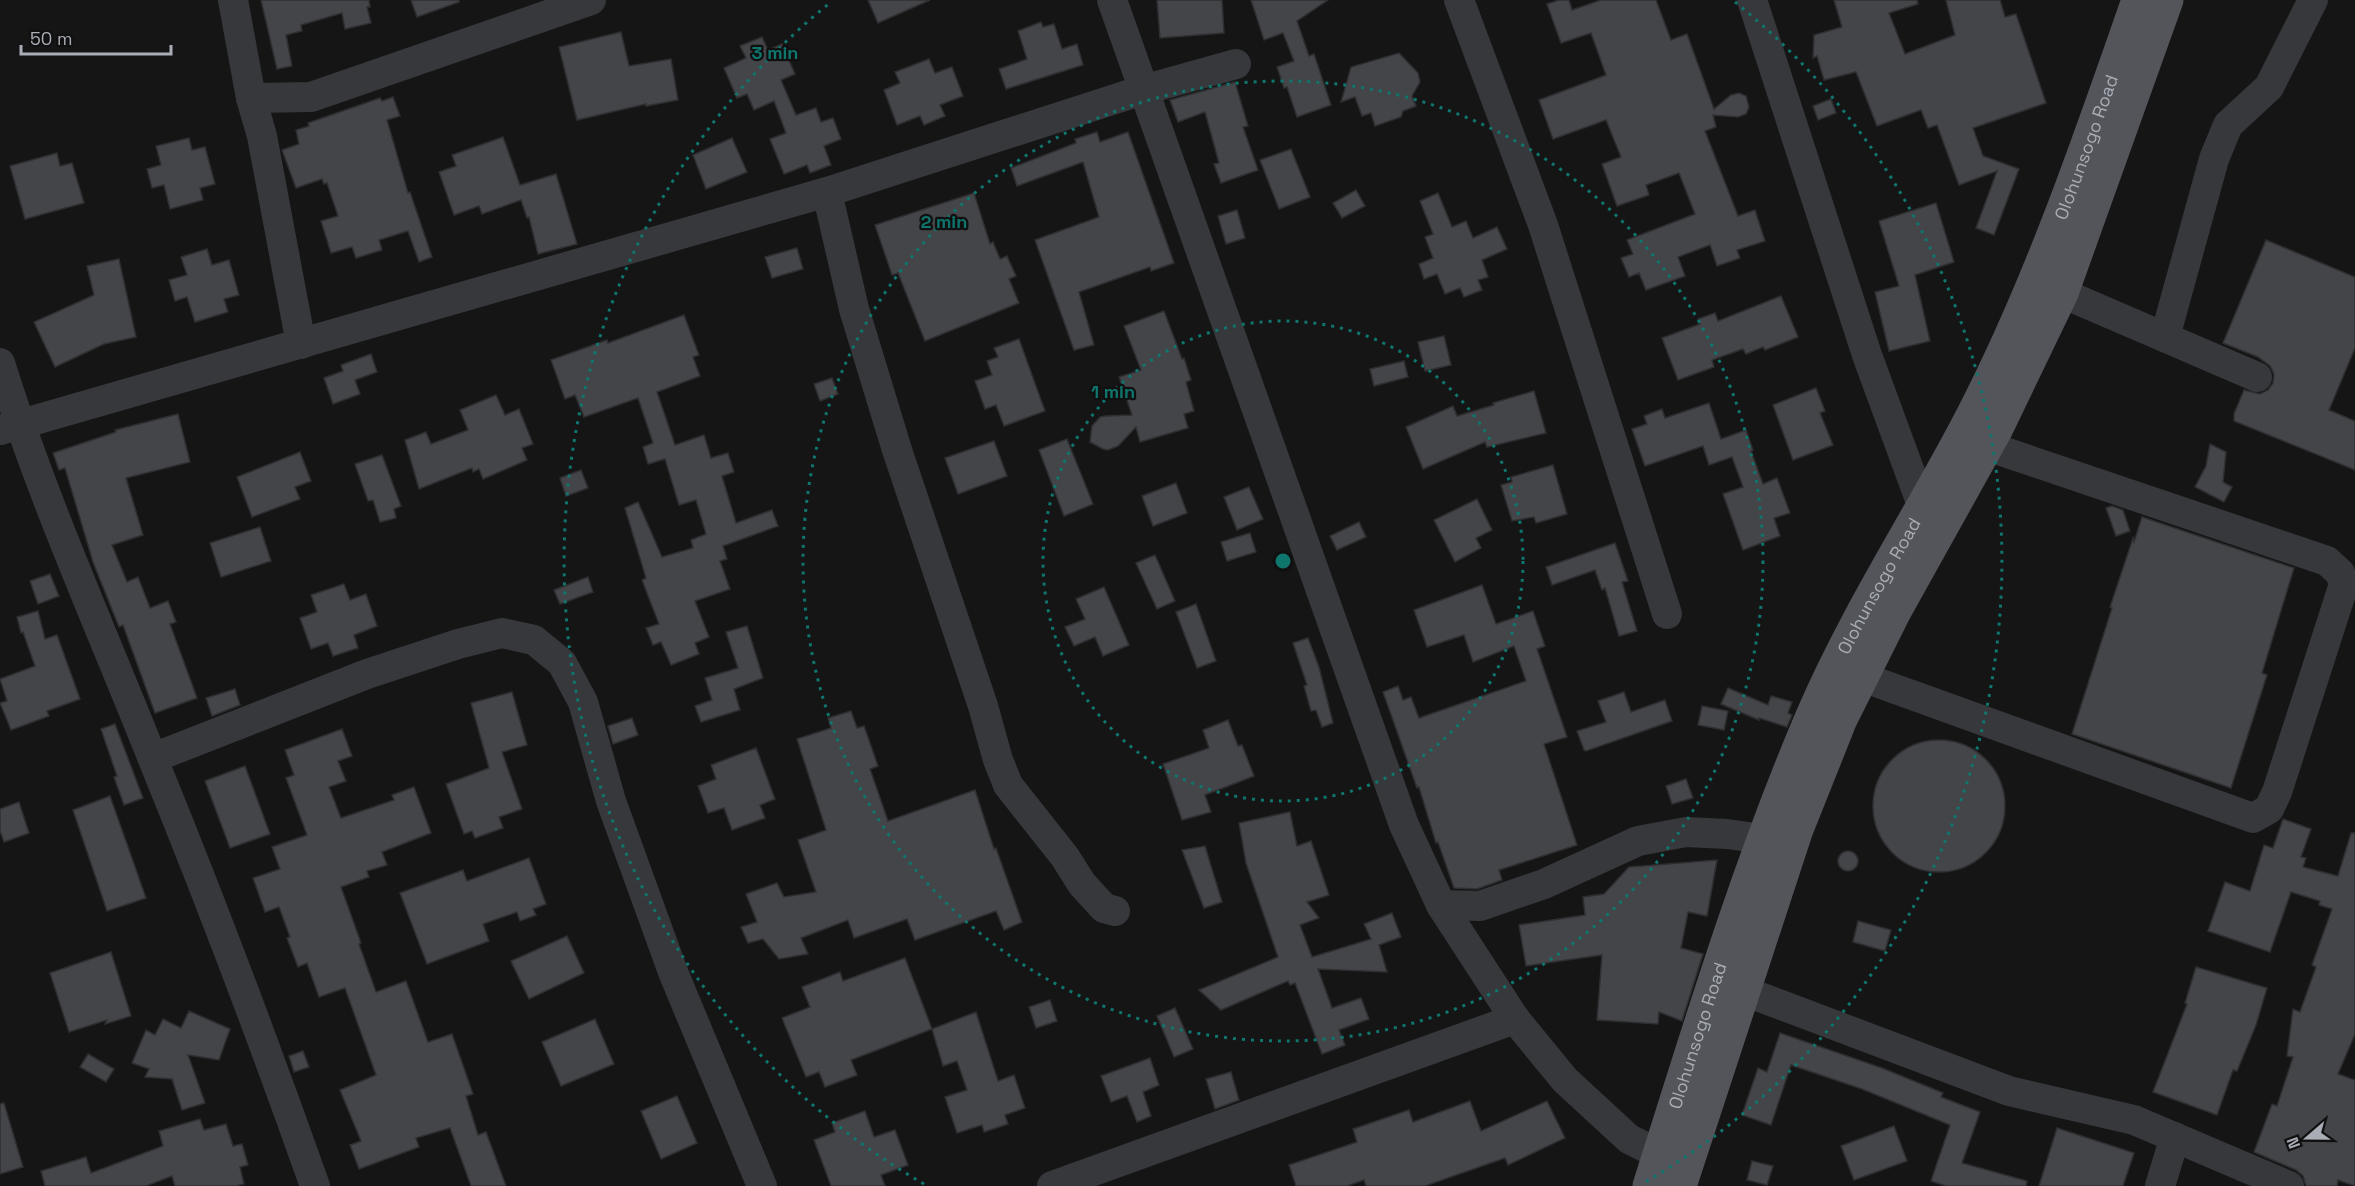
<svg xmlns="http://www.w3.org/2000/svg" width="2355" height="1186" viewBox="0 0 2355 1186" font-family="'Space Grotesk',sans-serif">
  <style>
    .building { fill: #444549; stroke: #2f2f32; stroke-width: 1.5 }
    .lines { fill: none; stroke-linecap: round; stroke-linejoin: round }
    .minor { stroke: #36383b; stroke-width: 30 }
    .major { stroke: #53555a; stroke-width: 33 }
    .ring { fill: none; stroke: #0f766e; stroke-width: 3; stroke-dasharray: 3 6 }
    .labels { text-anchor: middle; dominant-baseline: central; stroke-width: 4.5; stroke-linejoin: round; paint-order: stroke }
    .street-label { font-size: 18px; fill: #a9adb5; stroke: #101011 }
    .centre { fill: #0f766e; stroke: #101011; stroke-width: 3 }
    .ring-label { font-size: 18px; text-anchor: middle; font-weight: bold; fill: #0f766e; stroke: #101011; stroke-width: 4.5; stroke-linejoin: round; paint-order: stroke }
  </style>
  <rect width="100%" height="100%" fill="#151516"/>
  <g class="building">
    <path d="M261 0H369L370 7H367L371 23 345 29 342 13 301 25 302 31 286 35 292 66 277 69Z"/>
    <path d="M411 0H459V2L417 17Z"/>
    <path d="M868 0H930L878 23Z"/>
    <path d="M1157 0H1222L1224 33 1160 38Z"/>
    <path d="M1251 0H1328L1297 21 1309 56 1314 54 1331 105 1297 117 1287 87 1284 88 1277 67 1294 61 1283 33 1264 40Z"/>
    <path d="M1559 0H1569L1572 10 1601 0H1656L1671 40 1687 34 1714 109 1731 95 1739 93 1746 96 1749 107 1746 114 1738 117 1713 115 1716 127 1705 131 1738 216 1755 210 1765 241 1737 250 1740 258 1717 266 1710 245 1678 257 1685 276 1646 290 1639 273 1629 277 1621 258 1633 254 1627 240 1695 214 1679 173 1646 185 1649 195 1617 206 1602 164 1621 157 1606 120 1553 139 1539 100 1606 75 1591 33 1561 43 1547 4Z"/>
    <path d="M1834 0H1917L1918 4 1889 13 1905 54 1955 35 1946 0H2000L2005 17 2016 14 2046 103 1973 128 1983 156 2019 169 1994 235 1976 228 1997 171 1959 185 1937 125 1928 128 1921 110 1877 126 1856 72 1824 80 1817 56 1813 58 1814 35 1842 27Z"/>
    <path d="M1041 22 1043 27 1054 24 1062 49 1077 44 1083 65 1006 89 999 69 1027 59 1018 31Z"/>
    <path d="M621 32 629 66 671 59 678 100 646 106V104L577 120 559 47Z"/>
    <path d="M762 37 768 50 782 44 795 74 781 80 796 115 816 108 821 122 833 118 841 139 824 146 831 165 810 173 807 165 784 174 770 139 786 133 774 101 754 110 747 94 737 98 724 68 746 58 740 46Z"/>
    <path d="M1399 53 1418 73 1420 82 1412 96 1416 106 1403 111 1401 117 1375 126 1371 113 1362 116 1355 97 1341 102 1351 67Z"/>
    <path d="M929 59 935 73 952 67 963 96 940 105 945 116 924 125 920 116 897 125 884 90 900 83 895 72Z"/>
    <path d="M1235 82 1248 126 1243 127 1258 170 1221 183 1214 164 1219 163 1205 112 1178 122 1170 100Z"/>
    <path d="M393 97 400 116 387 120 408 193 410 192 432 257 419 262 408 231 379 240 382 250 356 258 352 247 331 253 321 221 338 216 327 183 324 184 322 179 296 188 282 150 299 144 296 130 309 126 308 123 380 98 382 101Z"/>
    <path d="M1831 99 1836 113 1818 120 1813 106Z"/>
    <path d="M1097 132 1100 142 1128 132 1174 263 1151 271 1150 267 1079 292 1094 345 1074 350 1035 240 1099 217 1083 162 1017 186 1011 168 1076 143 1075 139Z"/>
    <path d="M503 137 520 185 556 174 577 244 538 254 529 217 527 218 521 200 482 214 479 206 454 215 439 172 456 166 452 155Z"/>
    <path d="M189 138 192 150 205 147 215 184 200 188 203 200 170 209 164 185 152 188 147 169 161 165 156 146Z"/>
    <path d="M732 138 747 172 706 189 693 155Z"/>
    <path d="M1291 149 1310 197 1279 209 1260 160Z"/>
    <path d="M57 153 60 166 72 163 84 203 25 219 10 166Z"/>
    <path d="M1356 190 1365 206 1342 218 1333 203Z"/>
    <path d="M974 193 990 244 993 242 1000 259 1007 256 1016 276 1009 279 1019 303 925 341 898 273 892 275 875 225Z"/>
    <path d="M1438 193 1452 227 1466 221 1473 238 1497 227 1507 249 1482 260 1488 277 1478 280 1482 290 1464 297 1460 288 1445 294 1437 274 1424 279 1419 264 1433 258 1425 237 1433 234 1420 201Z"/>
    <path d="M1936 203 1954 262 1915 275 1930 341 1889 351 1875 292 1899 286 1879 221Z"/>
    <path d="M1237 210 1245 238 1226 244 1218 216Z"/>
    <path d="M2266 240 2355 277V348L2329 410 2355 421V470L2234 421V414L2244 390 2260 394 2268 390 2273 383 2274 374 2270 366 2258 357 2223 343Z"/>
    <path d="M797 248 803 269 772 278 765 257Z"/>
    <path d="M207 249 212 265 229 260 239 295 224 299 228 312 195 322 187 297 175 301 169 280 187 275 181 257Z"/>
    <path d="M119 259 136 337 104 344 55 367 34 322 94 295 87 266Z"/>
    <path d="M1781 296 1798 337 1765 350 1763 347 1746 354 1743 349 1712 360 1714 367 1678 380 1662 338 1700 324 1698 319 1715 313 1718 321Z"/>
    <path d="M1164 311 1182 359 1184 358 1191 380 1186 382 1194 411 1184 414 1188 428 1140 442 1136 427 1118 446 1108 450 1103 449 1090 442 1092 426 1100 417 1105 416 1132 415 1119 377 1141 370 1124 326Z"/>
    <path d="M684 315 699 355 693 357 700 376 657 392 675 445 704 435 711 458 728 453 734 472 722 476 736 523 772 510 778 526 723 546 727 559 720 561 730 589 695 601 709 637 695 643 699 654 671 665 661 642 653 645 646 628 659 624 642 580 646 578 625 508 638 502 662 557 693 548 691 540 706 534 696 500 679 505 665 459 648 464 643 447 653 443 638 398 584 417 575 395 565 399 551 360 607 340 608 343Z"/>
    <path d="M1444 336 1451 365 1425 371 1418 342Z"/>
    <path d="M1019 339 1045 411 1004 426 996 405 985 409 975 381 992 375 987 361 998 357 994 348Z"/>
    <path d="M371 354 377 372 355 380 360 394 333 404 324 378 343 371 341 365Z"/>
    <path d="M1404 361 1408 377 1374 386 1370 369Z"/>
    <path d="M832 378 838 394 820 401 814 384Z"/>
    <path d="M1816 388 1825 411 1820 413 1833 445 1793 460 1773 405Z"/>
    <path d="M1534 391 1546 433 1487 447 1485 442 1423 469 1406 427 1453 406 1457 416 1494 405 1493 403Z"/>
    <path d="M496 395 505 415 519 409 533 444 522 448 527 460 483 479 479 469 473 472 472 468 419 489 405 440 426 432 431 444 468 430 460 410Z"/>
    <path d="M1709 403 1721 439 1746 430 1753 450 1751 451 1763 484 1777 478 1790 513 1774 518 1780 536 1743 550 1723 494 1743 487 1732 457 1709 465 1703 446 1645 466 1632 429 1647 424 1644 416 1662 409 1665 418Z"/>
    <path d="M178 414 190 462 126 478 143 535 112 545 127 582 138 577 150 608 168 601 176 622 170 624 197 698 155 713 123 625 119 627 93 562 65 468 59 470 53 453 116 432 115 430Z"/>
    <path d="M1067 439 1093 504 1064 516 1039 450Z"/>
    <path d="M994 441 1007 476 958 494 945 458Z"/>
    <path d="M2210 444 2226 452 2223 482 2232 487 2224 502 2195 487 2206 466Z"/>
    <path d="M300 452 311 481 295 487 300 499 252 517 237 477Z"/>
    <path d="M382 455 401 506 394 509 396 518 380 522 373 500 368 501 355 464Z"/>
    <path d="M1553 465 1567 514 1536 523 1534 517 1512 521 1501 485 1512 482 1511 477Z"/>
    <path d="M581 470 588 488 566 496 560 478Z"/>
    <path d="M1176 483 1187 513 1153 526 1142 496Z"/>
    <path d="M1249 487 1263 519 1237 530 1224 497Z"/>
    <path d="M1477 499 1492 530 1476 538 1481 548 1455 562 1434 520Z"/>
    <path d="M2112 506 2123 510 2130 531 2116 536 2106 508Z"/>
    <path d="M2142 517 2294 568 2262 673 2267 675 2231 788 2072 734 2112 608 2110 607 2133 538 2134 542Z"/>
    <path d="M1359 522 1366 537 1337 550 1330 536Z"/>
    <path d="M260 527 271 561 221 577 210 543Z"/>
    <path d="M1250 533 1256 552 1227 561 1221 542Z"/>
    <path d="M1615 543 1628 581 1622 582 1637 631 1619 636 1605 588 1602 590 1595 570 1552 585 1546 567Z"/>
    <path d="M1155 555 1175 601 1157 609 1136 563Z"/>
    <path d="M50 574 59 596 38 604 30 581Z"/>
    <path d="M588 577 593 592 560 604 554 590Z"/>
    <path d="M344 584 350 600 366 594 377 626 354 635 358 648 333 656 328 643 311 649 300 618 317 612 311 595Z"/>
    <path d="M1482 585 1496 624 1533 611 1545 646 1537 649 1567 737 1544 744 1577 845 1499 870 1502 880 1477 889 1454 888 1438 842 1436 843 1419 787 1417 788 1383 692 1398 686 1403 700 1411 697 1419 718 1526 681 1514 646 1473 662 1464 635 1427 647 1414 610Z"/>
    <path d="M1104 587 1129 645 1103 656 1095 637 1074 646 1065 627 1085 619 1076 599Z"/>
    <path d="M1196 604 1216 661 1197 668 1176 612Z"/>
    <path d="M38 611 45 639 57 635 80 699 47 711 49 716 11 730 0 703 7 701 0 679 35 666 23 632 21 633 17 617Z"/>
    <path d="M747 626 763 678 734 689 740 710 701 722 695 706 712 700 705 678 738 668 726 632Z"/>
    <path d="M1308 638 1319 667 1333 723 1322 727 1316 710 1311 711 1304 686 1307 685 1293 643Z"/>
    <path d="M1728 688 1768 705 1771 696 1792 702 1788 713 1792 715 1787 727 1759 718V720L1721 704Z"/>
    <path d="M235 689 240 705 212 716 206 698Z"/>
    <path d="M512 692 527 745 502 752 522 809 499 817 503 828 475 838 472 831 464 834 446 784 489 768 471 703Z"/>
    <path d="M1624 692 1631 712 1665 700 1672 721 1586 751 1584 750 1577 731 1606 722 1598 701Z"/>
    <path d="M1702 706 1728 711 1724 730 1698 725Z"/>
    <path d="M851 711 857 728 864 726 878 766 870 769 888 821 975 790 994 849 996 848 1022 922 1004 930 996 911 915 940 907 919 854 938 848 920 801 938 808 954 779 959 763 939 748 943 741 927 757 922 746 894 777 883 784 897 816 892 798 840 826 830 797 739 831 728 828 718Z"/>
    <path d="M632 718 638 735 613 744 608 726Z"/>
    <path d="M1228 720 1238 746 1242 745 1254 776 1205 795 1211 812 1182 820 1163 764 1209 748 1203 730Z"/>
    <path d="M115 724 143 798 124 805 114 777 117 776 101 729Z"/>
    <path d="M342 729 352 756 338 761 346 781 329 787 341 818 394 800 392 795 414 787 431 833 382 852 387 865 367 871 369 877 341 887 361 943 359 944 376 992 406 981 428 1042 452 1034 473 1094 466 1096 478 1135 486 1132 506 1186H471L450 1128 416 1138 419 1147 359 1169 350 1145 361 1141 340 1090 376 1075 345 988 319 997 307 963 298 967 287 938 290 937 279 907 265 912 253 878 280 869 272 847 307 835 286 778 294 775 285 750Z"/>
    <circle cx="1939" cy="806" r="66"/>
    <path d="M756 748 775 799 760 805 765 818 732 830 724 808 708 813 698 786 716 779 711 765Z"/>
    <path d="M245 766 270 834 230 848 205 781Z"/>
    <path d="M1686 779 1693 798 1672 804 1666 786Z"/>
    <path d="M110 796 146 898 107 911 73 810Z"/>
    <path d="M19 802 29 833 4 842 0 831V809Z"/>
    <path d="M1290 812 1297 846 1311 841 1329 895 1307 902 1319 918 1300 925 1312 957 1371 939 1364 924 1392 913 1401 937 1379 945 1387 972 1318 969 1332 1008 1361 998 1369 1019 1339 1030 1345 1045 1322 1054 1295 983 1290 985 1288 981 1221 1010 1199 990 1278 957 1246 863 1239 823Z"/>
    <path d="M2283 819 2311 829 2301 857 2306 858 2303 867 2338 876 2351 833H2355V1034L2338 1074 2355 1080V1186L2338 1180 2337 1186H2306L2303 1176 2296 1170 2254 1152 2272 1104 2277 1106 2293 1057 2287 1056 2293 1009 2300 1012 2316 967 2312 965 2332 909 2319 905 2320 901 2291 892 2270 952 2208 931 2225 882 2250 891 2264 845 2273 848Z"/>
    <path d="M1205 846 1222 902 1204 908 1182 850Z"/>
    <circle cx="1848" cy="861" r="10"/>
    <path d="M529 858 546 904 533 909 536 915 520 921 517 912 483 924 489 941 427 964 400 893 463 870 467 881Z"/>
    <path d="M1717 860 1707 916 1688 912 1681 948 1703 954 1682 1021 1659 1012 1658 1024 1597 1020 1602 955 1526 966 1519 925 1585 915 1583 897 1604 894 1629 867Z"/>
    <path d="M1858 921 1891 930 1885 951 1853 942Z"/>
    <path d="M567 936 584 973 529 999 511 961Z"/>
    <path d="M111 952 131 1016 105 1024 107 1020 69 1032 50 973Z"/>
    <path d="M905 958 932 1029 851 1060 857 1075 825 1087 819 1072 806 1077 782 1018 810 1007 802 987 840 972 843 981Z"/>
    <path d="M2196 967 2267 988 2256 1025 2237 1071 2233 1070 2217 1115 2153 1092 2187 1004 2185 1003Z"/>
    <path d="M1050 1000 1057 1021 1036 1028 1029 1007Z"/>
    <path d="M1175 1008 1193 1049 1174 1057 1157 1016Z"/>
    <path d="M189 1011 230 1029 219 1060 188 1055 205 1103 182 1110 172 1079 145 1077 149 1069 132 1063 146 1030 155 1035 163 1019 181 1028Z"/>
    <path d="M976 1012 998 1081 1014 1075 1025 1108 1005 1115 1008 1124 984 1132 982 1125 957 1133 945 1097 967 1090 957 1061 943 1066 932 1029Z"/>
    <path d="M595 1019 614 1064 561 1086 542 1042Z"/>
    <path d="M1780 1033 1882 1068 1943 1093 1941 1097 1980 1112 1962 1163 2027 1181 2026 1186H1946L1931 1181 1950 1125 1862 1089 1791 1065 1771 1125 1742 1115 1758 1068 1767 1072Z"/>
    <path d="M303 1051 309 1067 294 1072 289 1056Z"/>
    <path d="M88 1054 114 1069 106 1082 80 1067Z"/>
    <path d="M1150 1058 1159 1085 1143 1092 1151 1116 1137 1122 1127 1096 1111 1102 1101 1076Z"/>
    <path d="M1231 1072 1239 1100 1215 1109 1206 1079Z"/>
    <path d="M677 1096 697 1143 661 1159 641 1111Z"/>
    <path d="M1470 1101 1481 1131 1547 1101 1565 1138 1508 1165 1505 1158 1425 1186H1366L1364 1180 1347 1186H1296L1289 1165 1357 1142 1353 1129 1409 1110 1413 1122Z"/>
    <path d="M4 1103 23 1167 0 1174V1104Z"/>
    <path d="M865 1111 874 1137 895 1130 908 1165 881 1175 885 1186H831L814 1140 835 1132 832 1123Z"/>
    <path d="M200 1119 204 1130 226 1124 233 1146 242 1144 248 1165 240 1167 244 1184 236 1186H175L172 1176 146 1186H45L41 1171 86 1157 91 1173 163 1146 159 1131Z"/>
    <path d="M1894 1126 1907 1161 1854 1180 1841 1146Z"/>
    <path d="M2057 1128 2134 1153 2123 1186H2039Z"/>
    <path d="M1752 1161 1773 1166 1767 1185 1747 1180Z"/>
  </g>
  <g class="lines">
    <g class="minor">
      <path d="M233 0 251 98 262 136 301 344"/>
      <path d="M1112 0 1404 825 1441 905 1515 1019 1565 1080 1629 1139 1681 1165"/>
      <path d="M1459 0 1543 225 1667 614"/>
      <path d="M1752 0 1867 355 1922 505"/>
      <path d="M251 98 311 97 591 0"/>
      <path d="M827 192 854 309 897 450 983 706 998 760 1008 785 1065 857 1082 884 1104 908 1115 911"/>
      <path d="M2062 293 2257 377"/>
      <path d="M2165 337 2214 159 2228 125 2269 87 2313 0"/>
      <path d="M0 363C42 498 100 626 152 757 210 899 264 1042 315 1186"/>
      <path d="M0 430 827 192 1143 90 1236 64"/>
      <path d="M1862 677 2253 818 2269 809 2277 792 2344 584 2340 573 2327 561 1987 446"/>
      <path d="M153 758 367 674 458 644 502 633 534 640 562 663 583 702 611 801 673 972 762 1186"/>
      <path d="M1441 905 1480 906 1544 884 1638 841 1686 832 1727 834 1763 839"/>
      <path d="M1744 991 2009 1091 2134 1120 2289 1186"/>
      <path d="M1052 1186 1515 1019"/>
      <path d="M2160 1186 2175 1137"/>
    </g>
    <g class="major">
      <path id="s1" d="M1649 1186C1699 1028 1747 868 1812 716 1857 611 1921 515 1973 414 2041 282 2089 140 2138 0"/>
      <path d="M1680 1186 1796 832 1841 719 1894 613 1996 430 2062 293 2167 0"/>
    </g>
  </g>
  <g class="ring">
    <circle cx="1283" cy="561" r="240"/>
    <circle cx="1283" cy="561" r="480"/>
    <path d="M924 1184A719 719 0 0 1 831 2M1735 2A719 719 0 0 1 1642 1184"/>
  </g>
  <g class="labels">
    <g class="street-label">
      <text stroke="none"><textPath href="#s1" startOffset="1130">Olohunsogo Road</textPath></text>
      <text stroke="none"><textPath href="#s1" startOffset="644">Olohunsogo Road</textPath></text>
      <text stroke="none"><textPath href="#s1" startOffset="158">Olohunsogo Road</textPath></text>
    </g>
  </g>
  <circle cx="1283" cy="561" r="9" class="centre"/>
  <g class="ring-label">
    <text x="775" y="59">3 min</text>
    <text x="944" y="228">2 min</text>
    <text x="1113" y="398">1 min</text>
  </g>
  <g transform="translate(2307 1138) rotate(250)" stroke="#101011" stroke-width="4.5" paint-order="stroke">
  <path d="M0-4.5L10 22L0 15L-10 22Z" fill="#a9adb5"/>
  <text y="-9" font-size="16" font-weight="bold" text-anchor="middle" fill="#a9adb5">N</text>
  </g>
  <path d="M21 45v9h150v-9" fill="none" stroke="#a9adb5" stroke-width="3"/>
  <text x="30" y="45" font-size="18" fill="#a9adb5" stroke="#101011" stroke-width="4.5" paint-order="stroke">50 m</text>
</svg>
